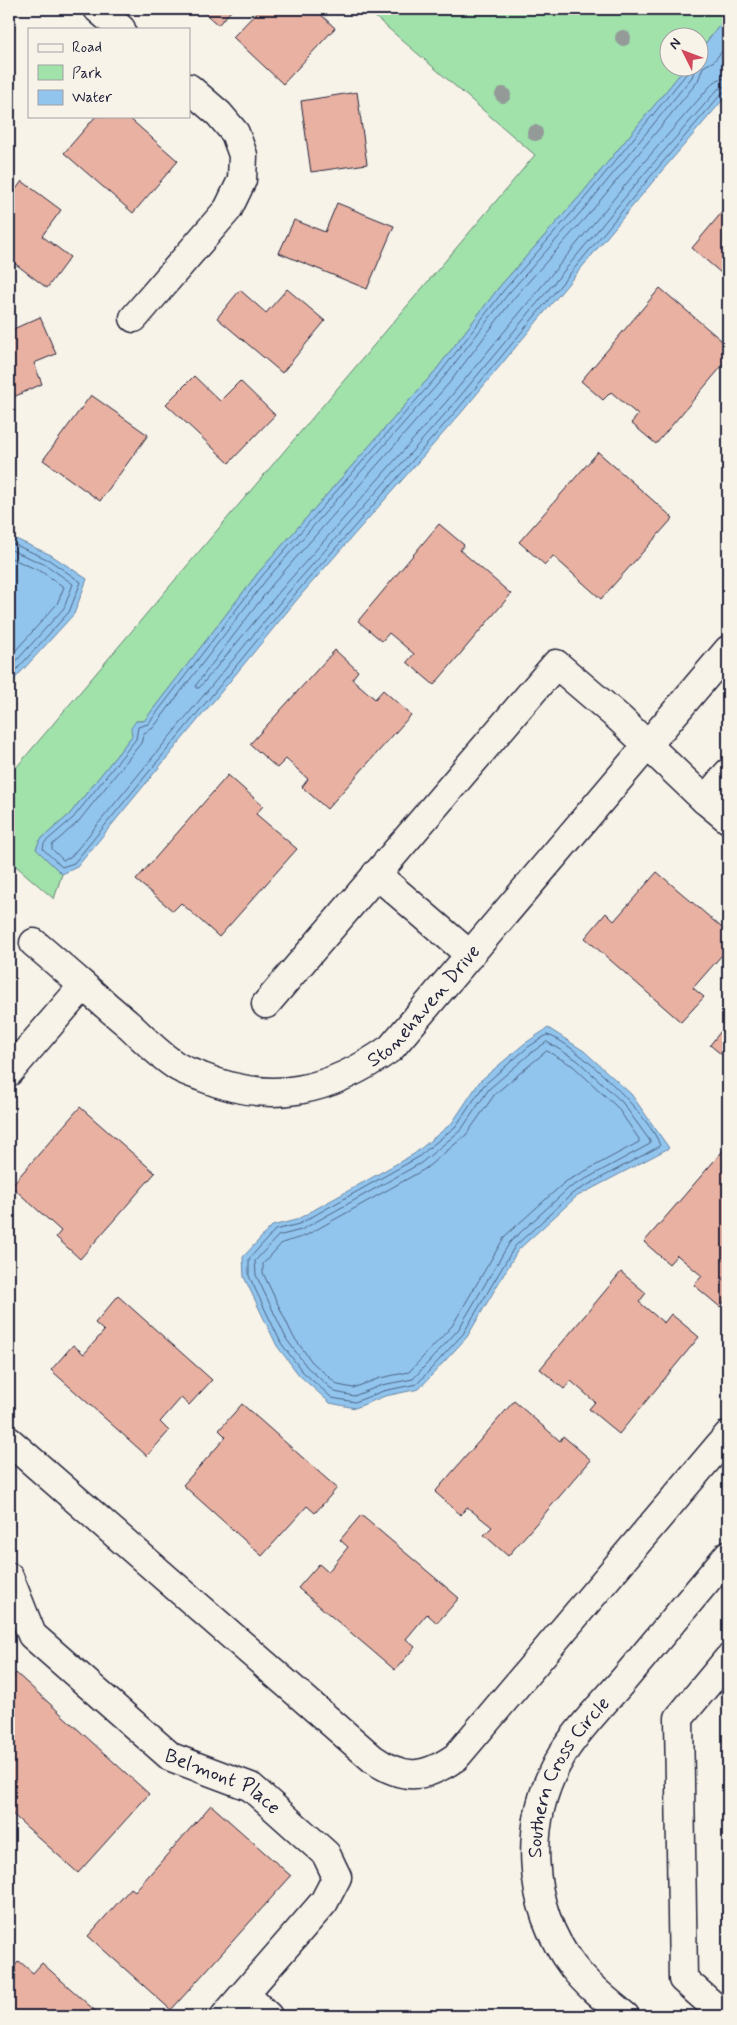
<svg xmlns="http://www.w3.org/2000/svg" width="737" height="2025" viewBox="0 0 737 2025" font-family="Mynerve,sans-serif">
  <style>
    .green { fill: #a1e2ab; stroke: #628273 }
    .water { fill: #91c5ee; stroke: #6584a6 }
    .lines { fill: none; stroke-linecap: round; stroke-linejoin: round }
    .shore { stroke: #4e6383; stroke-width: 1 }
    .building { fill: #e9b1a2; stroke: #22223b }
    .minor-casing { stroke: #22223b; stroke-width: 31 }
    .minor { stroke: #f7f3e8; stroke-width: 28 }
    .tree { fill: #939a98 }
    .labels { text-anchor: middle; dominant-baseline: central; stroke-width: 4; stroke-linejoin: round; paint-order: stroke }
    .street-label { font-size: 20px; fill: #22223b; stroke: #f7f3e8 }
  </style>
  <rect width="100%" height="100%" fill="#f7f3e8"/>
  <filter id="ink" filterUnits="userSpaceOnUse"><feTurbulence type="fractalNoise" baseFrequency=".02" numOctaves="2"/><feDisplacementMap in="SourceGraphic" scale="10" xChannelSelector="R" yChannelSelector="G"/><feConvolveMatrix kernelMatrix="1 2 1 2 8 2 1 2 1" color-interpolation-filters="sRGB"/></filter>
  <g filter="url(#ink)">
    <path class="green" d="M366 9H728V15L700 50V38H670V68H685L580 196 500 286 436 370 258 573 144 721H136L132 736 69 815 40 840 36 849 62 874 54 899 9 860V776L535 155Z"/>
    <g class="water">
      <path d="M728 15V94L660 173 461 413 300 596 77 867 62 874 36 849 40 840 69 815 132 736 131 728 136 721H144L258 573 436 370 500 286 580 196 685 68H700V50Z"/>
      <path d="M9 536 51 555 87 579 74 614 9 685Z"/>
      <path d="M548 1028 584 1051 631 1094 669 1148 576 1197 518 1250 467 1337 419 1389 385 1396 355 1408 330 1403 299 1375 277 1346 244 1277 243 1257 272 1226 296 1220 414 1154 452 1123 480 1081 524 1044Z"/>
    </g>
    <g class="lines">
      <g class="shore">
        <path d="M728 44 714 61 703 67 698 81 594 208 514 298 450 382 272 585 196 685V688H199L286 584 447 401 645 161 712 84 719 79 728 78"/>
        <path d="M688 68 687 73 584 199 504 290 440 373 262 576 148 724 138 727 136 739 73 818 44 843 43 849 62 867 74 863 296 593 457 410 656 170 722 93 728 91"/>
        <path d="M695 68 692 77 589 203 508 294 444 377 266 580 153 728 144 733 141 743 78 822 52 845V849L63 860 70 858 291 589 452 406 651 166 718 89 728 85"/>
        <path d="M9 542 49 560 81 582 69 612 9 678"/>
        <path d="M9 549 46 565 73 584 64 608 9 669"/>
        <path d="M9 557 42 572 64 587 57 604 9 658"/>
        <path d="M547 1035C573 1040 654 1120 660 1146L573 1193 515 1246 463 1334 417 1384 383 1391 355 1402 332 1398 302 1371 281 1343 249 1276V1259L275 1230 299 1224 417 1158 456 1126 484 1085 527 1048Z"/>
        <path d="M547 1042 577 1060 622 1102 650 1141V1144L569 1188 510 1242 458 1330 413 1379 382 1385 354 1396 335 1392 307 1367 287 1340 256 1275 255 1261 278 1236 301 1230 421 1163 461 1130 489 1089 531 1053Z"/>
        <path d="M547 1051 573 1066 617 1107 639 1139V1142L565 1182 505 1236 452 1326 409 1372 380 1378 353 1388 338 1385 312 1362 293 1336 263 1273V1264L282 1243 305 1236 425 1169 466 1135 495 1094Z"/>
      </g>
    </g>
    <g class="building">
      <path d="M200 9H233L218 25Z"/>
      <path d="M260 9H315L335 28 283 84 233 37Z"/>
      <path d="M357 92 367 164 311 172 301 101Z"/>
      <path d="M96 116H127L178 161 133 213 64 153Z"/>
      <path d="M22 181 61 210 42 236 70 257 47 288 9 259V199Z"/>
      <path d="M337 203 394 226 367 289 279 253 294 220 325 232Z"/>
      <path d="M728 205V279L692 248Z"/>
      <path d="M660 288 728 346V359L656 444 631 423 638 415 611 392 603 400 581 381Z"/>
      <path d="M287 289 325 321 282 373 217 318 240 290 266 313Z"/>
      <path d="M40 317 56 354 34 363 42 384 9 399V331Z"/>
      <path d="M194 376 220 401 240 381 275 415 229 463 166 404Z"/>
      <path d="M91 395 148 435 100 501 43 460Z"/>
      <path d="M598 452 673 518 601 599 553 556 545 565 519 542Z"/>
      <path d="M439 524 464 545 460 550 511 594 434 685 407 662 414 654 389 633 382 641 358 621Z"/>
      <path d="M335 650 358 671 352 679 375 699 383 690 411 715 327 809 302 787 308 779 286 759 277 768 250 744Z"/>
      <path d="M228 775 263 806 256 814 297 849 219 937 181 903 173 911 136 880Z"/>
      <path d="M657 872 728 933V948L693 988 704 997 681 1022 585 938 606 913 614 921Z"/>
      <path d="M728 1022V1060L710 1045Z"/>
      <path d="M80 1107 155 1173 80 1259 56 1237 61 1231 11 1186Z"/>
      <path d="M727 1146 728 1297 720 1307 694 1285 702 1276 677 1255 669 1264 644 1242Z"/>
      <path d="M621 1272 646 1293 639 1302 664 1323 671 1314 699 1337 619 1434 589 1409 595 1402 571 1381 564 1389 540 1369Z"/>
      <path d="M118 1296 212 1380 189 1405 181 1398 160 1422 169 1431 147 1456 51 1370 73 1345 84 1354 104 1331 95 1323Z"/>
      <path d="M514 1401 560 1441 563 1436 591 1460 508 1556 484 1535 492 1527 467 1507 461 1515 435 1492Z"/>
      <path d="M242 1404 337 1488 315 1513 307 1506 262 1556 183 1485 226 1437 219 1430Z"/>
      <path d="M361 1515 459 1598 437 1623 427 1614 406 1639 415 1647 395 1670 298 1588 319 1564 328 1572 348 1547 340 1540Z"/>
      <path d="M16 1673 149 1794 78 1873 9 1811V1681Z"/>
      <path d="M211 1805 291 1876 171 2010 88 1936 131 1888 135 1891Z"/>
      <path d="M19 1961 33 1973 42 1963 101 2016H9V1972Z"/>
    </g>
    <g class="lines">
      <g class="minor-casing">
        <g id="minor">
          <path d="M98 9 121 29"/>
          <path d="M134 318 228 209 242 180 243 155 235 133 219 114 189 88"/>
          <path d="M728 773 705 800 728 819"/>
          <path d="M376 874 470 955"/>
          <path id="s1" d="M34 943C66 970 97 998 129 1025 144 1039 160 1056 178 1067 185 1071 194 1074 202 1077 272 1106 331 1091 391 1048L728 650"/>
          <path d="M266 1004 556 664 619 718 705 800"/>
          <path d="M9 1072 83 986"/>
          <path d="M9 1441 373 1759C404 1781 426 1778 456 1757L728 1435"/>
          <path id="s2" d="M9 1577 32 1635 171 1757 251 1787 326 1854 337 1877 324 1902 225 2016"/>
          <path d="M245 1994 268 2016"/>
          <path id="s3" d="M625 2016C607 2001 588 1986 573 1967 526 1905 523 1819 563 1753 580 1726 605 1702 626 1677 660 1636 694 1596 728 1555"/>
          <path d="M725 2016 683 1979 679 1718 728 1659"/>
        </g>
      </g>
      <use href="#minor" class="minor"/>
    </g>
    <g class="tree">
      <circle cx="623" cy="38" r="8"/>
      <circle cx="503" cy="95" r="8"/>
      <circle cx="535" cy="133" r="8"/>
    </g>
  </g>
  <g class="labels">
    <g class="street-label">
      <text stroke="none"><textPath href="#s1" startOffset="470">Stonehaven Drive</textPath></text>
      <text stroke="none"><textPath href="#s3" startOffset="278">Southern Cross Circle</textPath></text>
      <text stroke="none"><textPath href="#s2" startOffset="305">Belmont Place</textPath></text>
    </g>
  </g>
  <rect width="737" height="2025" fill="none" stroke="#f7f3e8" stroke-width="30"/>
  <rect x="15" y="15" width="707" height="1995" fill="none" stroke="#22223b" stroke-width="2" filter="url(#ink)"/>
  <rect x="28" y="28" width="162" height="90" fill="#f7f3e8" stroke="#a29fa3"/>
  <rect x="38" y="44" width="25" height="8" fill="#f7f3e8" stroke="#a29fa3"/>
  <text x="72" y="52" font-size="15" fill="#22223b">Road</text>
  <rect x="38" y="65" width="25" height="15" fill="#a1e2ab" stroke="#a29fa3"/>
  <text x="72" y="78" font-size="15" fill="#22223b">Park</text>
  <rect x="38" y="90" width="25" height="15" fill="#91c5ee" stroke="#a29fa3"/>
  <text x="72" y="102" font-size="15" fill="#22223b">Water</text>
  <g transform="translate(684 52) rotate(312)"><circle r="24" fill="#f7f3e8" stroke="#a29fa3"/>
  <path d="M0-4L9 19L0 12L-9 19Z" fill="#d1495b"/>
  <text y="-8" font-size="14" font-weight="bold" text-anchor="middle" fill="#22223b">N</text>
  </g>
</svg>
